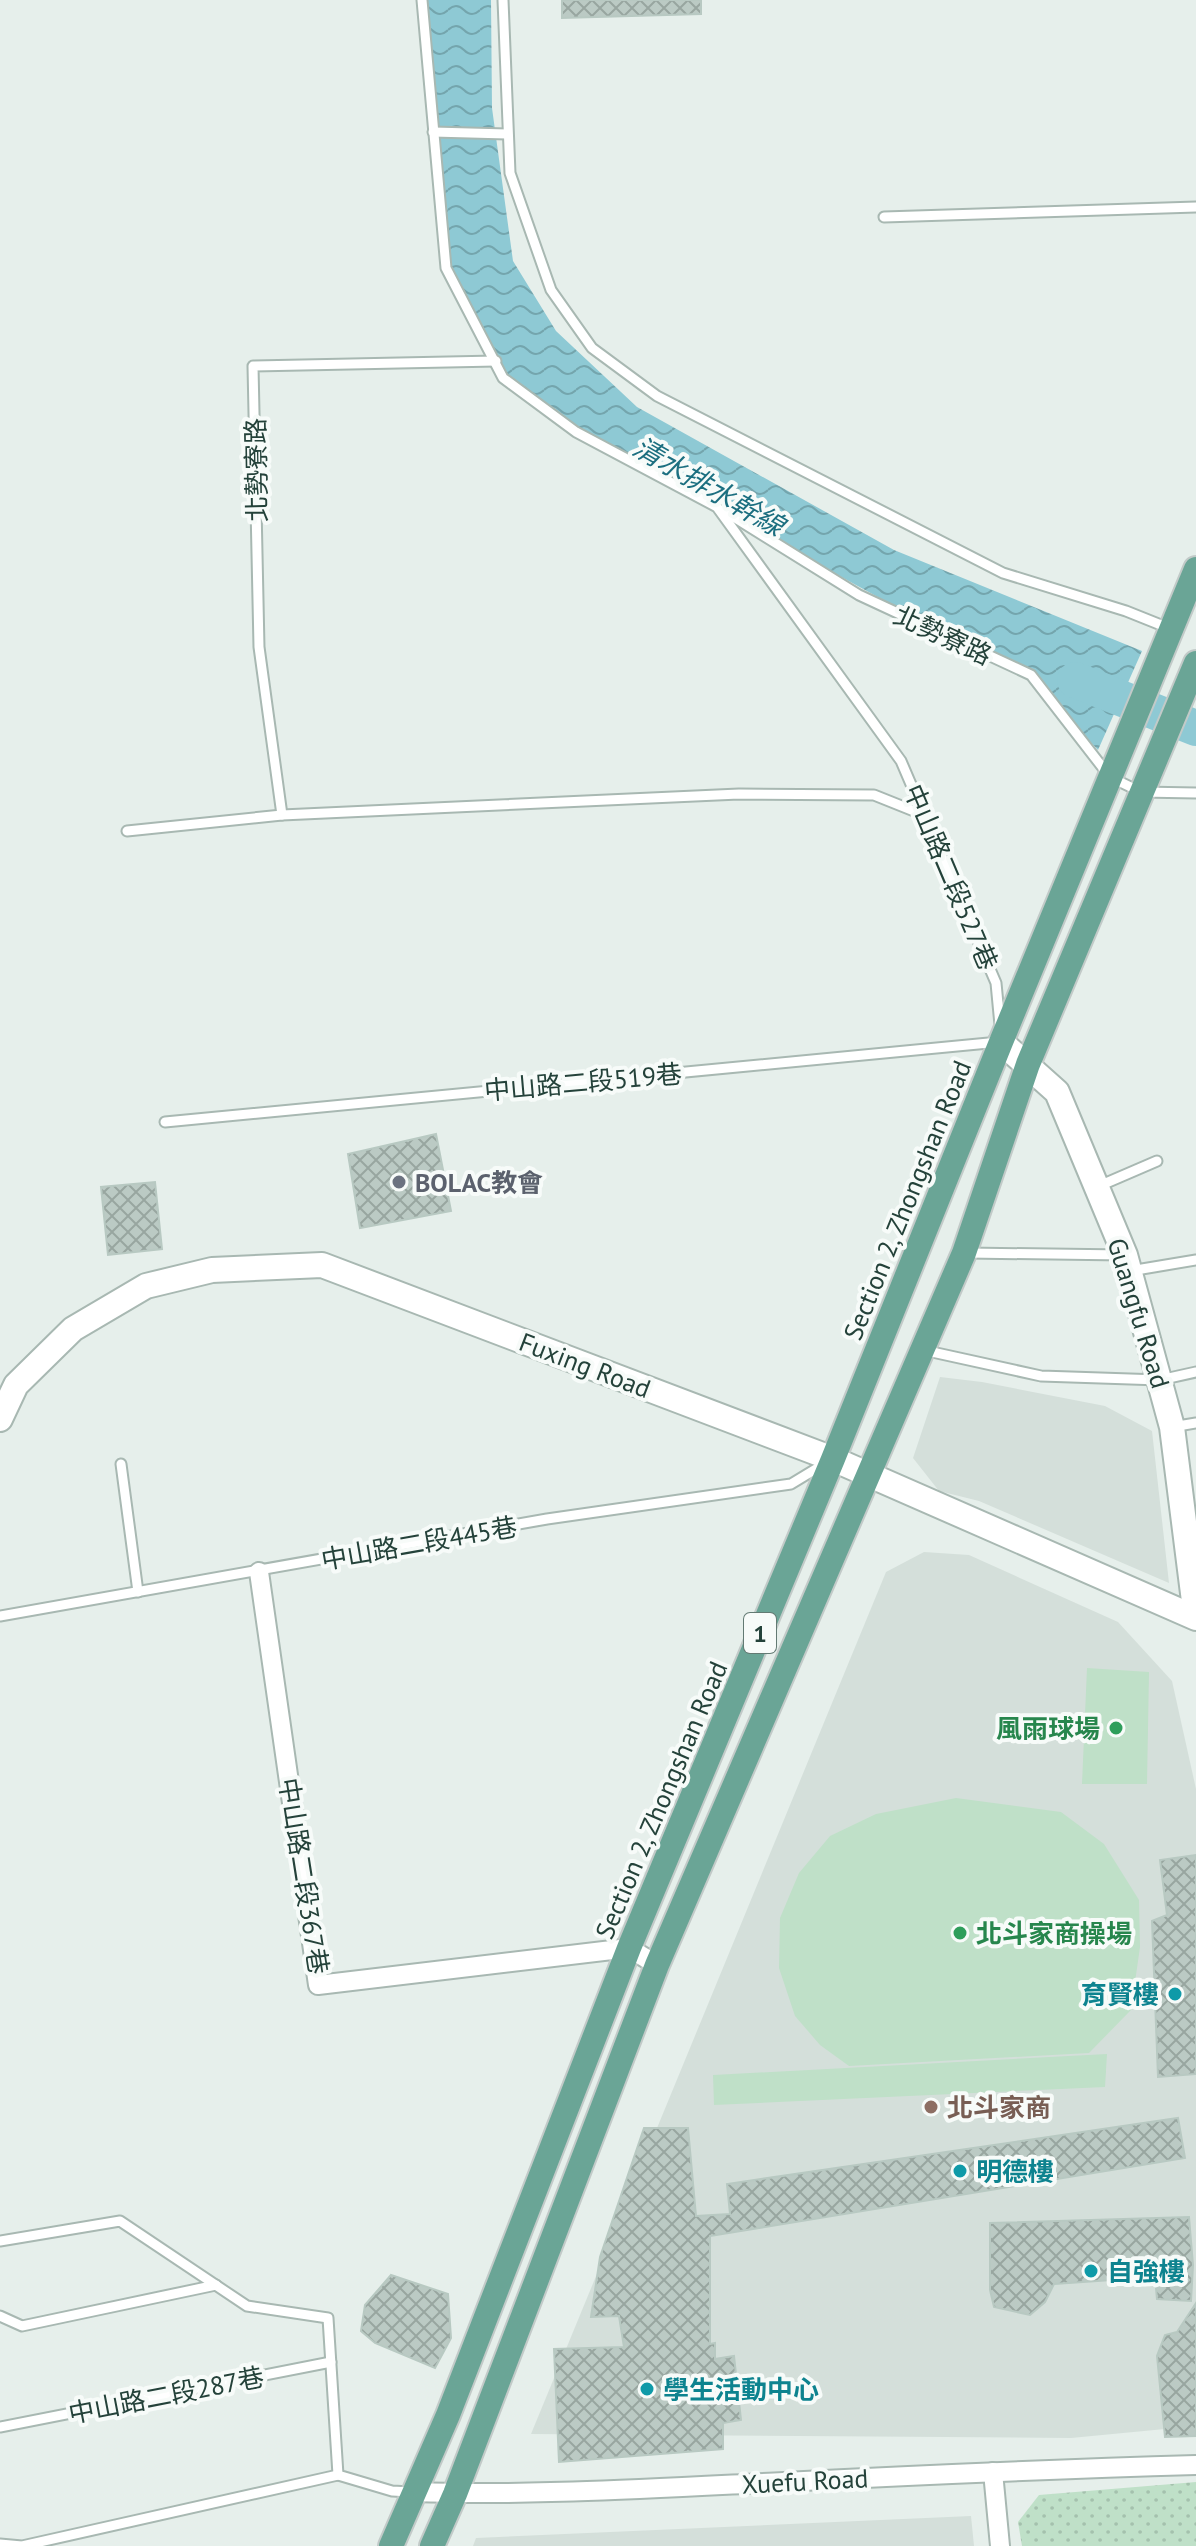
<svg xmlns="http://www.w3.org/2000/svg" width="1196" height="2546" viewBox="0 0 1196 2546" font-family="'PT Sans','Noto Sans TC',sans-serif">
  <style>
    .built { fill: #d4dfda }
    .grass { fill: url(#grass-dots) }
    .garden { fill: #bfe0c8 }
    .water { fill: url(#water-waves) }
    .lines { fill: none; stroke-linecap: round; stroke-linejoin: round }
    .river { stroke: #8ec9d4; stroke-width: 36 }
    .building { fill: url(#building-cross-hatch); stroke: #b8c9c2; stroke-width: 2 }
    .service-casing { stroke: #a8b8b2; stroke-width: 13 }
    .minor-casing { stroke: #a8b8b2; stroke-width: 22 }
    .tertiary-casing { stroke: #a8b8b2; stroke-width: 28 }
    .primary-casing { stroke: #c2cac8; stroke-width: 28 }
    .service { stroke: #fff; stroke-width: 9 }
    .minor { stroke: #fff; stroke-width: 18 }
    .tertiary { stroke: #fff; stroke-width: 24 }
    .primary { stroke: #6aa596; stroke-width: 24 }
    .worship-dot { fill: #6b7280; stroke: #f7fbf9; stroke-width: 3 }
    .leisure-dot { fill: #2e9e5b; stroke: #f7fbf9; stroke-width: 3 }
    .culture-dot { fill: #0f9aa8; stroke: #f7fbf9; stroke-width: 3 }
    .education-dot { fill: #8d6e63; stroke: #f7fbf9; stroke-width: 3 }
    .labels { text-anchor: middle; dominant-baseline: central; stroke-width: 8; stroke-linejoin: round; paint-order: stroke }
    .shield { fill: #f7fbf9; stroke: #637a73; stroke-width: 2 }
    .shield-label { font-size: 24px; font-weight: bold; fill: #24423a }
    .street-label { font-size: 26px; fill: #24423a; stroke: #f7fbf9 }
    .worship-label { font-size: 26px; font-weight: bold; fill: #5b616d; stroke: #f7fbf9; text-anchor: start }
    .leisure-label { font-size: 26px; font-weight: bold; fill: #27864d; stroke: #f7fbf9; text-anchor: end }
    .culture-label { font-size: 26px; font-weight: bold; fill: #0d838f; stroke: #f7fbf9; text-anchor: start }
    .education-label { font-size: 26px; font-weight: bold; fill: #785e54; stroke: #f7fbf9; text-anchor: start }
    .water-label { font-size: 28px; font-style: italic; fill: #1c6f80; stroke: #f7fbf9 }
  </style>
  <defs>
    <pattern id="grass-dots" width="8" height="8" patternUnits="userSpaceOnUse" patternTransform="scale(2)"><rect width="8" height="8" fill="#bfe0c8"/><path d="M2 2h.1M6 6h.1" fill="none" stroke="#a4c1ad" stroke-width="1.8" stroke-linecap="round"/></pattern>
    <pattern id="water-waves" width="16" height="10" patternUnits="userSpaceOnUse" patternTransform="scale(2)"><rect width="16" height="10" fill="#8ec9d4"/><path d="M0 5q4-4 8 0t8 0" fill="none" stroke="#74a5ad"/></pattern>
    <pattern id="building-cross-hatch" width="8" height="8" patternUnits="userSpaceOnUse" patternTransform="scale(2)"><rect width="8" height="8" fill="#bbcac4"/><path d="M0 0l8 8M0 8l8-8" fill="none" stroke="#98a6a0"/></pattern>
  </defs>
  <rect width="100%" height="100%" fill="#e6efeb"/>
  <g class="built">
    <path d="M940 1377 982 1382 1105 1406 1152 1431 1169 1583 979 1501 939 1491 913 1458Z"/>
    <path d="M924 1552 969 1555 1118 1622 1172 1681 1196 1789V2426L1071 2438 531 2434 886 1572Z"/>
    <path d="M971 2516 974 2546H473L476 2538Z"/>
  </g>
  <path class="grass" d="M1196 2482V2546H1022L1018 2522 1039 2495Z"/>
  <g class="garden">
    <path d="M1087 1668 1149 1672 1147 1784H1082Z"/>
    <path d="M956 1798 1061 1812 1104 1844 1139 1900 1140 1947 1131 2010 1089 2053 849 2066 820 2045 795 2016 779 1968 780 1918 799 1873 830 1836 876 1814Z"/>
    <path d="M1107 2054 1105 2087 714 2105 713 2075Z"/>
  </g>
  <path class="water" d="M420 0H491L492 108 513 261 556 331 637 407 894 550 1142 651 1098 750 1032 682 598 443 514 380 487 357 460 300 447 256Z"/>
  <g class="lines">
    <path class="river" d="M1075 680 1196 728"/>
  </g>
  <g class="building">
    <path d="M562 0H701V14L562 18Z"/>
    <path d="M436 1134 451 1211 360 1228 348 1154Z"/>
    <path d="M155 1182 162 1249 108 1255 101 1187Z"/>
    <path d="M1196 1855V2074L1158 2077 1152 1921 1167 1915 1160 1860Z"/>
    <path d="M1178 2118 1185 2158 710 2236V2344L715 2343V2359L734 2356 741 2420 723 2423V2449L559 2462 554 2349 624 2347 619 2316 591 2317 600 2257 644 2128H688L696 2216 730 2214 727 2184Z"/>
    <path d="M1189 2217 1193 2265 1191 2301 1157 2299 1155 2277 1054 2284 1045 2302 1030 2315 994 2307 990 2290V2223Z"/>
    <path d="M391 2275 448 2294 451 2338 435 2368 375 2343 361 2331 365 2305Z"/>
    <path d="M1196 2303V2436L1165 2437 1157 2356 1165 2335 1177 2332Z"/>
  </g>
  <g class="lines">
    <g class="service-casing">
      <g id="service">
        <path d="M422 0 446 268 503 378 576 432 717 507 901 761 996 983 1000 1025"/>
        <path d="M503 0 510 173 551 290 592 348 657 396 1003 573 1126 611 1171 629"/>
        <path d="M433 132 507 134"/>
        <path d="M884 217 1196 207"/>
        <path d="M724 511 859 595 1031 675 1110 777 1141 792 1196 793"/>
        <path d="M282 815 259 647 253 366 496 361"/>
        <path d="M127 831 282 815 739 794 874 795 924 815"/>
        <path d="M165 1122 999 1042"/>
        <path d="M1099 1186 1157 1161"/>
        <path d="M967 1253 1124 1255"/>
        <path d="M1130 1271 1196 1260"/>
        <path d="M923 1350 1041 1376 1160 1380 1196 1372"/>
        <path d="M1172 1427 1196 1423"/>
        <path d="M121 1464 138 1592"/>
        <path d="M0 1616 547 1519 791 1484 824 1464"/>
        <path d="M0 2241 120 2221 247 2306 328 2318 338 2475 392 2491 411 2492"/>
        <path d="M0 2316 22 2326 216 2285"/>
        <path d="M0 2427 331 2362"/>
        <path d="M0 2544 22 2546 338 2475"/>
      </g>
    </g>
    <g class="minor-casing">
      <g id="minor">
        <path d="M259 1572 318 1985 629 1948 657 1965"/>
        <path d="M993 2472 1000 2546"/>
        <path d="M414 2492C537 2496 661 2488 784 2482 921 2475 1059 2469 1196 2465"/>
      </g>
    </g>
    <g class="tertiary-casing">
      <g id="tertiary">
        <path d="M1001 1042 1057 1092 1125 1255 1172 1427 1196 1617"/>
        <path d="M0 1419 16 1385 73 1329 146 1286 212 1270 322 1265 833 1459 1196 1618"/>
      </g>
    </g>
    <g class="primary-casing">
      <g id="primary">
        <path d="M391 2546 448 2415 629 1948 833 1459 1001 1042 1196 569"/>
        <path d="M432 2546 455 2494 657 1965 964 1253 1028 1064 1196 663"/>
      </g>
    </g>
    <use href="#service" class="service"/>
    <use href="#minor" class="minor"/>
    <use href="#tertiary" class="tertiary"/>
    <use href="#primary" class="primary"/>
  </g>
  <circle class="worship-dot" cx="399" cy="1182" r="8"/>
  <g class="leisure-dot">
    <circle cx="1116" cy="1728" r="8"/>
    <circle cx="960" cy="1933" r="8"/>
  </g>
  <g class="culture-dot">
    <circle cx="1175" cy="1994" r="8"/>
    <circle cx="960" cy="2171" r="8"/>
    <circle cx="1091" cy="2271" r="8"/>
    <circle cx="647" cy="2389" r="8"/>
  </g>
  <circle class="education-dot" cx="931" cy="2107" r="8"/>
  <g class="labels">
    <rect class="shield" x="744" y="1613" width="32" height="40" rx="6"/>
    <g class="shield-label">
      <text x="760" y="1633">1</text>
    </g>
    <g class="street-label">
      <text transform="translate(256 470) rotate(-91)">北勢寮路</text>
      <text transform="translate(943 635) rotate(25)">北勢寮路</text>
      <text transform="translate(951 877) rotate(67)">中山路二段527巷</text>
      <text transform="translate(583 1082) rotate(-5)">中山路二段519巷</text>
      <text transform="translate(907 1200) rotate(-68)">Section 2, Zhongshan Road</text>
      <text transform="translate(1139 1313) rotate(73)">Guangfu Road</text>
      <text transform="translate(585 1365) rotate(21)">Fuxing Road</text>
      <text transform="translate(419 1543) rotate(-10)">中山路二段445巷</text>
      <text transform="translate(661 1800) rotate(-67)">Section 2, Zhongshan Road</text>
      <text transform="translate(304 1876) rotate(81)">中山路二段367巷</text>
      <text transform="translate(166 2395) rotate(-11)">中山路二段287巷</text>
      <text transform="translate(805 2481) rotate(-3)">Xuefu Road</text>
    </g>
    <g class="worship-label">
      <text x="415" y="1182">BOLAC教會</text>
    </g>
    <g class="leisure-label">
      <text x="1100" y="1728">風雨球場</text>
      <text x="976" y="1933" text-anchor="start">北斗家商操場</text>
    </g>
    <g class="culture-label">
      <text x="1159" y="1994" text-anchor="end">育賢樓</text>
      <text x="976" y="2171">明德樓</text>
      <text x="1107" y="2271">自強樓</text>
      <text x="663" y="2389">學生活動中心</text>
    </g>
    <g class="education-label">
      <text x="947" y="2107">北斗家商</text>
    </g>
    <g class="water-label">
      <text transform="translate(709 486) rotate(30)">清水排水幹線</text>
    </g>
  </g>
</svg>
